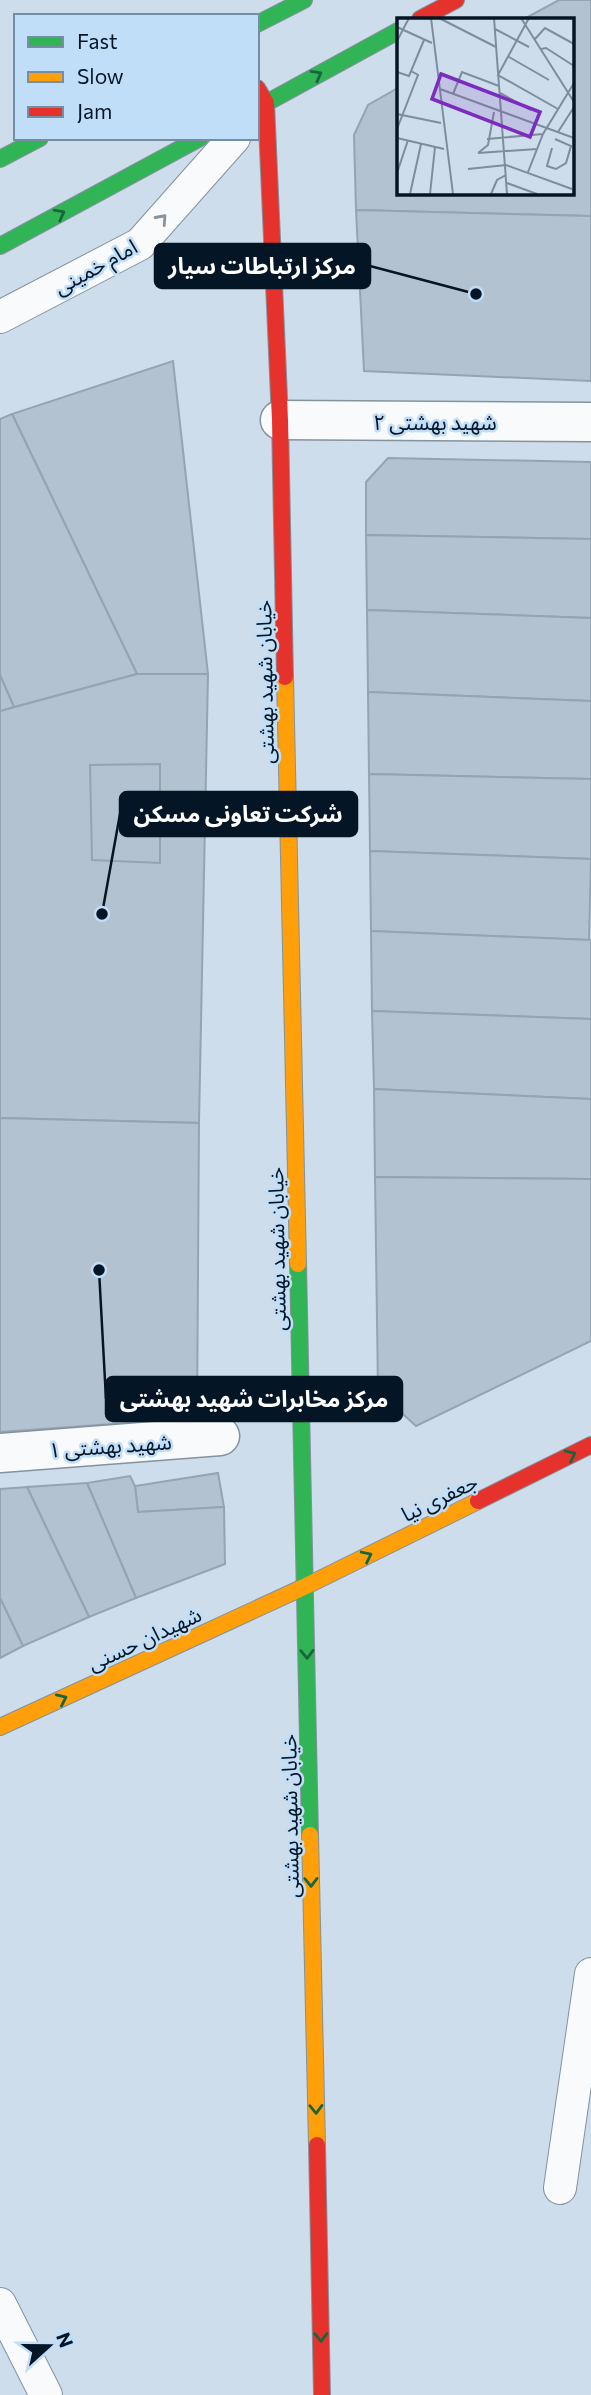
<svg xmlns="http://www.w3.org/2000/svg" width="591" height="2395" viewBox="0 0 591 2395" font-family="Commissioner,'Noto Sans Arabic',sans-serif">
  <style>
    .building { fill: #b2c2d0; stroke: #94a4b1; stroke-width: 2 }
    .lines { fill: none; stroke-linecap: round; stroke-linejoin: round }
    .lane-casing { stroke: #83929f; stroke-width: 34 }
    .street-casing { stroke: #83929f; stroke-width: 41 }
    .fast-casing { stroke: #83929f; stroke-width: 18 }
    .slow-casing { stroke: #83929f; stroke-width: 18 }
    .jam-casing { stroke: #83929f; stroke-width: 18 }
    .lane { stroke: #f8fafc; stroke-width: 32 }
    .street { stroke: #f8fafc; stroke-width: 38 }
    .fast { stroke: #30b455; stroke-width: 16 }
    .slow { stroke: #ff9f0a; stroke-width: 16 }
    .jam { stroke: #e5322d; stroke-width: 16 }
    .oneway { stroke: #1a653d }
    .oneway2 { stroke: #8a939b }
    .labels { text-anchor: middle; dominant-baseline: central; stroke-width: 5; stroke-linejoin: round; paint-order: stroke }
    .street-label { font-size: 21px; fill: #041625; stroke: #c1def8 }
    .inset-road { fill: none; stroke: #7d8d9c; stroke-width: 2 }
    .view { fill: #7b2cbf; fill-opacity: 0.15; stroke: #7b2cbf; stroke-width: 3.5 }
    .inset-edge { fill: none; stroke: #041625; stroke-width: 3.5 }
    .leader { fill: none; stroke: #041625; stroke-width: 2.5 }
    .callout-dot { fill: #041625; stroke: #c1def8; stroke-width: 2.5 }
    .callout { fill: #041625; stroke: #041625; stroke-width: 2.5 }
    .callout-label { font-size: 23px; text-anchor: middle; font-weight: bold; fill: #fff }
  </style>
  <rect width="100%" height="100%" fill="#ceddeb"/>
  <g class="building">
    <path d="M559 0H591V216L356 210 354 135 368 105 398 88V192H572V19H524Z"/>
    <path d="M356 210 591 216V381L364 371Z"/>
    <path d="M173 361 208 674H137L12 414Z"/>
    <path d="M12 414 137 674 14 707 0 675V419Z"/>
    <path d="M388 458 591 462V539L366 535V482Z"/>
    <path d="M366 535 591 539V618L367 610Z"/>
    <path d="M367 610 591 618V701L368 692Z"/>
    <path d="M137 674H208L199 1123 0 1118V711Z"/>
    <path d="M0 675 14 707 0 711Z"/>
    <path d="M368 692 591 701V779L369 774Z"/>
    <path d="M160 764V863L92 860 90 765Z"/>
    <path d="M369 774 591 779V859L370 851Z"/>
    <path d="M370 851 591 859 589 940 371 931Z"/>
    <path d="M371 931 591 940V1019L372 1011Z"/>
    <path d="M372 1011 591 1019V1099L374 1089Z"/>
    <path d="M374 1089 591 1099V1179L375 1177Z"/>
    <path d="M0 1118 199 1123 197 1418 0 1432Z"/>
    <path d="M375 1177 591 1179V1341L416 1426 378 1391Z"/>
    <path d="M218 1473 224 1507 138 1512 135 1486Z"/>
    <path d="M130 1476 135 1486 138 1512 224 1507 225 1564 136 1598 87 1483Z"/>
    <path d="M87 1483 136 1598 89 1617 27 1487Z"/>
    <path d="M27 1487 89 1617 23 1646 0 1598V1489Z"/>
    <path d="M0 1598 23 1646 0 1658Z"/>
  </g>
  <g class="lines">
    <g class="lane-casing">
      <g id="lane">
        <path d="M0 317 140 244 234 138"/>
        <path d="M560 2188 591 1974"/>
        <path d="M0 2304 46 2395"/>
      </g>
    </g>
    <g class="street-casing">
      <g id="street">
        <path d="M280 420 591 422"/>
        <path d="M0 1453 220 1436"/>
      </g>
    </g>
    <g class="fast-casing">
      <g id="fast">
        <path d="M257 24 304 0"/>
        <path d="M257 108 398 31"/>
        <path d="M0 159 40 138"/>
        <path d="M0 246 200 138"/>
        <path d="M298 1264 310 1835"/>
      </g>
    </g>
    <g class="slow-casing">
      <g id="slow">
        <path d="M285 677 298 1264"/>
        <path d="M0 1727 306 1586 478 1501"/>
        <path d="M310 1835 317 2145"/>
      </g>
    </g>
    <g class="jam-casing">
      <g id="jam">
        <path d="M420 19 456 0"/>
        <path d="M257 88 266 103 280 420 285 677"/>
        <path d="M478 1501 591 1445"/>
        <path d="M317 2145 322 2395"/>
      </g>
    </g>
    <use href="#lane" class="lane"/>
    <use href="#street" class="street"/>
    <use href="#fast" class="fast"/>
    <use href="#slow" class="slow"/>
    <use href="#jam" class="jam"/>
  </g>
  <defs><path id="oneway-chevron" d="M-2-3.5L2.5 0L-2 3.5" fill="none" stroke-width="1.6" stroke-linecap="round" stroke-linejoin="round" transform="scale(1.75)"/></defs>
  <g class="oneway">
    <use href="#oneway-chevron" transform="translate(317 75) rotate(-29)"/>
    <use href="#oneway-chevron" transform="translate(60 214) rotate(-28)"/>
    <use href="#oneway-chevron" transform="translate(571 1455) rotate(-26)"/>
    <use href="#oneway-chevron" transform="translate(367 1556) rotate(-26)"/>
    <use href="#oneway-chevron" transform="translate(307 1654) rotate(89)"/>
    <use href="#oneway-chevron" transform="translate(62 1699) rotate(-25)"/>
    <use href="#oneway-chevron" transform="translate(311 1882) rotate(89)"/>
    <use href="#oneway-chevron" transform="translate(316 2109) rotate(89)"/>
    <use href="#oneway-chevron" transform="translate(321 2337) rotate(89)"/>
  </g>
  <use class="oneway2" href="#oneway-chevron" transform="translate(162 219) rotate(-48)"/>
  <g class="labels">
    <g class="street-label">
      <text transform="translate(95 266) rotate(-29)">امام خمینی</text>
      <text x="435" y="421">شهید بهشتی ۲</text>
      <text transform="translate(264 682) rotate(-91)">خیابان شهید بهشتی</text>
      <text transform="translate(276 1249) rotate(-91)">خیابان شهید بهشتی</text>
      <text transform="translate(110 1445) rotate(-4)">شهید بهشتی ۱</text>
      <text transform="translate(439 1497) rotate(-26)">جعفری نیا</text>
      <text transform="translate(144 1638) rotate(-25)">شهیدان حسنی</text>
      <text transform="translate(289 1816) rotate(-91)">خیابان شهید بهشتی</text>
    </g>
  </g>
  <g transform="translate(397 18)">
    <rect width="177" height="177" fill="#ceddeb"/>
    <path class="inset-road" d="M34 0 56 176M42 0 99 29M97 0 110 176M124 0 177 84M132 0 101 57 161 91M0 9 35 25M98 11 132 29M138 21 148 10 177 26M0 23 12 0M144 31 149 30 177 48M112 39 152 62M0 54 12 58 27 22M43 71 177 120M103 75 134 92M56 76 65 54 102 68M0 96 44 105M0 111 21 57 14 53M161 114 177 89M0 120 47 131M90 121 146 116M155 130 150 148 159 151 169 145 174 128 158 121M81 135 140 131M81 135 91 127 97 94M71 151 109 147 175 171M131 154 146 116 177 65M0 155 11 122M110 165 140 176M13 176 24 126M33 176 38 129M94 176 100 162 109 157"/>
    <path class="view" d="M44 56 143 94 133 119 35 81Z"/>
    <rect width="177" height="177" class="inset-edge"/>
  </g>
  <path class="leader" d="M476 294L370 266M102 914L120 814M99 1270L106 1399"/>
  <g class="callout-dot">
    <circle cx="476" cy="294" r="7"/>
    <circle cx="102" cy="914" r="7"/>
    <circle cx="99" cy="1270" r="7"/>
  </g>
  <g class="callout">
    <rect x="155" y="244" width="215" height="44" rx="7"/>
    <rect x="120" y="792" width="237" height="44" rx="7"/>
    <rect x="106" y="1377" width="296" height="44" rx="7"/>
  </g>
  <g class="callout-label">
    <text x="262" y="274">مرکز ارتباطات سیار</text>
    <text x="238" y="822">شرکت تعاونی مسکن</text>
    <text x="254" y="1407">مرکز مخابرات شهید بهشتی</text>
  </g>
  <rect x="14" y="14" width="245" height="126" fill="#c1def8" stroke="#758ea4" stroke-width="2"/>
  <rect x="28" y="37" width="35" height="10" fill="#30b455" stroke="#758ea4" stroke-width="2"/>
  <text x="77" y="49" font-size="21" fill="#041625">Fast</text>
  <rect x="28" y="72" width="35" height="10" fill="#ff9f0a" stroke="#758ea4" stroke-width="2"/>
  <text x="77" y="84" font-size="21" fill="#041625">Slow</text>
  <rect x="28" y="107" width="35" height="10" fill="#e5322d" stroke="#758ea4" stroke-width="2"/>
  <text x="77" y="119" font-size="21" fill="#041625">Jam</text>
  <g transform="translate(49 2346) rotate(69)" stroke="#c1def8" stroke-width="5" paint-order="stroke">
  <path d="M0-5L12 26L0 18L-12 26Z" fill="#041625"/>
  <text y="-10" font-size="19" font-weight="bold" text-anchor="middle" fill="#041625">N</text>
  </g>
</svg>
